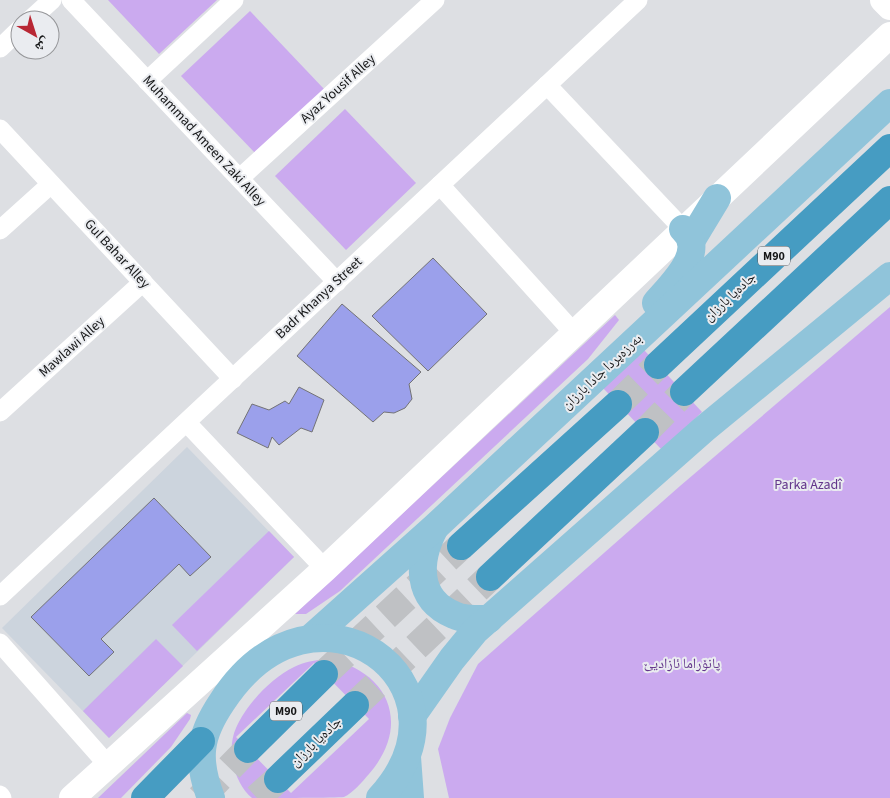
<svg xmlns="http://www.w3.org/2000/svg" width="890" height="798" viewBox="0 0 890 798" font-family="'Source Sans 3','Noto Naskh Arabic',sans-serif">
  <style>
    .built { fill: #ccd4dd }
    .green { fill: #cbaaef; fill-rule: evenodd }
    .building { fill: #9ba0eb; stroke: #737376 }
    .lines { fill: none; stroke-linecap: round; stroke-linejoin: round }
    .highway-tunnel { stroke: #bfc1c4; stroke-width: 28; stroke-dasharray: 28 14; stroke-linecap: butt }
    .street { stroke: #fff; stroke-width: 19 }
    .secondary { stroke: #fff; stroke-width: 26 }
    .primary { stroke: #90c4da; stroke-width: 28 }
    .highway { stroke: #469cc2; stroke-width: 28 }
    .labels { text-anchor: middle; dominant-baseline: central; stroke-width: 4; stroke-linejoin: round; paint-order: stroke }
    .shield { fill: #eaecf0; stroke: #555658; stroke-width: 1 }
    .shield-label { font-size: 12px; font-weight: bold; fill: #151617 }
    .street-label { font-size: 14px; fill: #151617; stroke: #eaecf0 }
    .park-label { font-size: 14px; fill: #63368b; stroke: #eaecf0 }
  </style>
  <rect width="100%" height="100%" fill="#dddfe3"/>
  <path class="built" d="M187 447 294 557 109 738 2 628Z"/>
  <g class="green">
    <path d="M108 0H217L159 54Z"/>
    <path d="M250 11 324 89 256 154 181 76Z"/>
    <path d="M345 109 416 183 346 250 275 176Z"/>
    <path d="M890 307V798H449L438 749 450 718 478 664 680 486Z"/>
    <path d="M615 315 619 320 588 359 340 591 306 614H295Z"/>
    <path d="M644 350 702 412 662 450 603 388Z"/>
    <path d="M269 531 294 557 197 651 172 625Z"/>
    <path d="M156 639 183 666 109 738 83 711Z"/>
    <path d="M327 659C389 670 412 725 369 774 362 782 353 793 344 797 336 798 266 798 252 798 234 783 226 750 236 728 246 705 271 678 294 667 304 662 315 660 327 659ZM314 663 369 719 291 793 236 737Z"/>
    <path d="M187 713 191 715 190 719 171 747 121 798H98Z"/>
  </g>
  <g class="building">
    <path d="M433 258 487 314 428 371 372 316Z"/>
    <path d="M342 304 421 372 409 384 412 399 405 408 394 413 384 412 373 422 297 356Z"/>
    <path d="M299 387 324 400 312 432 301 428 279 445 272 437 268 448 237 433 252 404 269 410 285 401 289 404Z"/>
    <path d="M154 498 211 557 190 576 179 564 101 639 114 652 89 676 31 617Z"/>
  </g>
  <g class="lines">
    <g class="highway-tunnel">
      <path d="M618 404 658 365"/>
      <path d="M645 432 684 392"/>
      <path d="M324 674 461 546"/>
      <path d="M355 705 490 577"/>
      <path d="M200 798 248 749"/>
      <path d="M257 798 278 779"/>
    </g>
    <g class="street">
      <path d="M71 0 337 282"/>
      <path d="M30 20 52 0"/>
      <path d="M0 48 20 29"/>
      <path d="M147 81 234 0"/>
      <path d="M547 85 683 229"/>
      <path d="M0 129 233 379"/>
      <path d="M240 178 435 0"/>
      <path d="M440 185 574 333"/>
      <path d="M0 230 51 184"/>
      <path d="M0 412 143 282"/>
      <path d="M187 423 325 569"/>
      <path d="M0 596 638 0"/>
      <path d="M0 643 108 765"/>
      <path d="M0 795 2 798"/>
    </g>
    <g class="secondary">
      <path d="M883 0 890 7"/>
      <path d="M72 798 325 569 890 35"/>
    </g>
    <g class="primary">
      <path d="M691 241 717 198"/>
      <path d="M656 303C671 285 708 252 683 229"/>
      <path d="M434 529C418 560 415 599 454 615 464 620 478 619 489 619"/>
      <path d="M312 637 434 528 890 103"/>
      <path d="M412 716 452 659 475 631 704 429 890 276"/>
      <path d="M407 757 410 798"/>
      <path d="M211 798C196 759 199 736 222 702 315 559 484 684 380 798"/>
    </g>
    <g class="highway">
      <path d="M658 365 890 148"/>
      <path d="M684 392 890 200"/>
      <path d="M461 546 618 404"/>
      <path d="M490 577 645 432"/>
      <path d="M248 749 324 674"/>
      <path d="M278 779 355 705"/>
      <path d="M145 798 201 741"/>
    </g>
  </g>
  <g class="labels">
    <g class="shield">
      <rect x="758" y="246.5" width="32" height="19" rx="4"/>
      <rect x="270" y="701.5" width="32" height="19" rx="4"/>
    </g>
    <g class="shield-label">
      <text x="774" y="256">M90</text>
      <text x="286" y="711">M90</text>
    </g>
    <g class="street-label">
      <text transform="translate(338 89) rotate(-42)">Ayaz Yousif Alley</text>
      <text transform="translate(204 141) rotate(47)">Muhammad Ameen Zaki Alley</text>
      <text transform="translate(117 254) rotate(47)">Gul Bahar Alley</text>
      <text transform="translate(730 297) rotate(-43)">جادەیا بارزان</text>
      <text transform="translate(319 298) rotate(-43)">Badr Khanya Street</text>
      <text transform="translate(72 347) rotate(-42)">Mawlawi Alley</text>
      <text transform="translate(602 372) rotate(-43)">بەرزەپردا جادا بارزان</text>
      <text transform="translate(316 742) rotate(-44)">جادەیا بارزان</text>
    </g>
    <g class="park-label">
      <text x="808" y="485">Parka Azadî</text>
      <text x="682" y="664">پانۆراما ئازادیێ</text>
    </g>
  </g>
  <g transform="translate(35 35) rotate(141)"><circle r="24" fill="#eaecf0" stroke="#959699"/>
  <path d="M0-4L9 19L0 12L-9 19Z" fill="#b82734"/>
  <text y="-8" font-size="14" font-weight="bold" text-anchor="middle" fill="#151617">ش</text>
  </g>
</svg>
